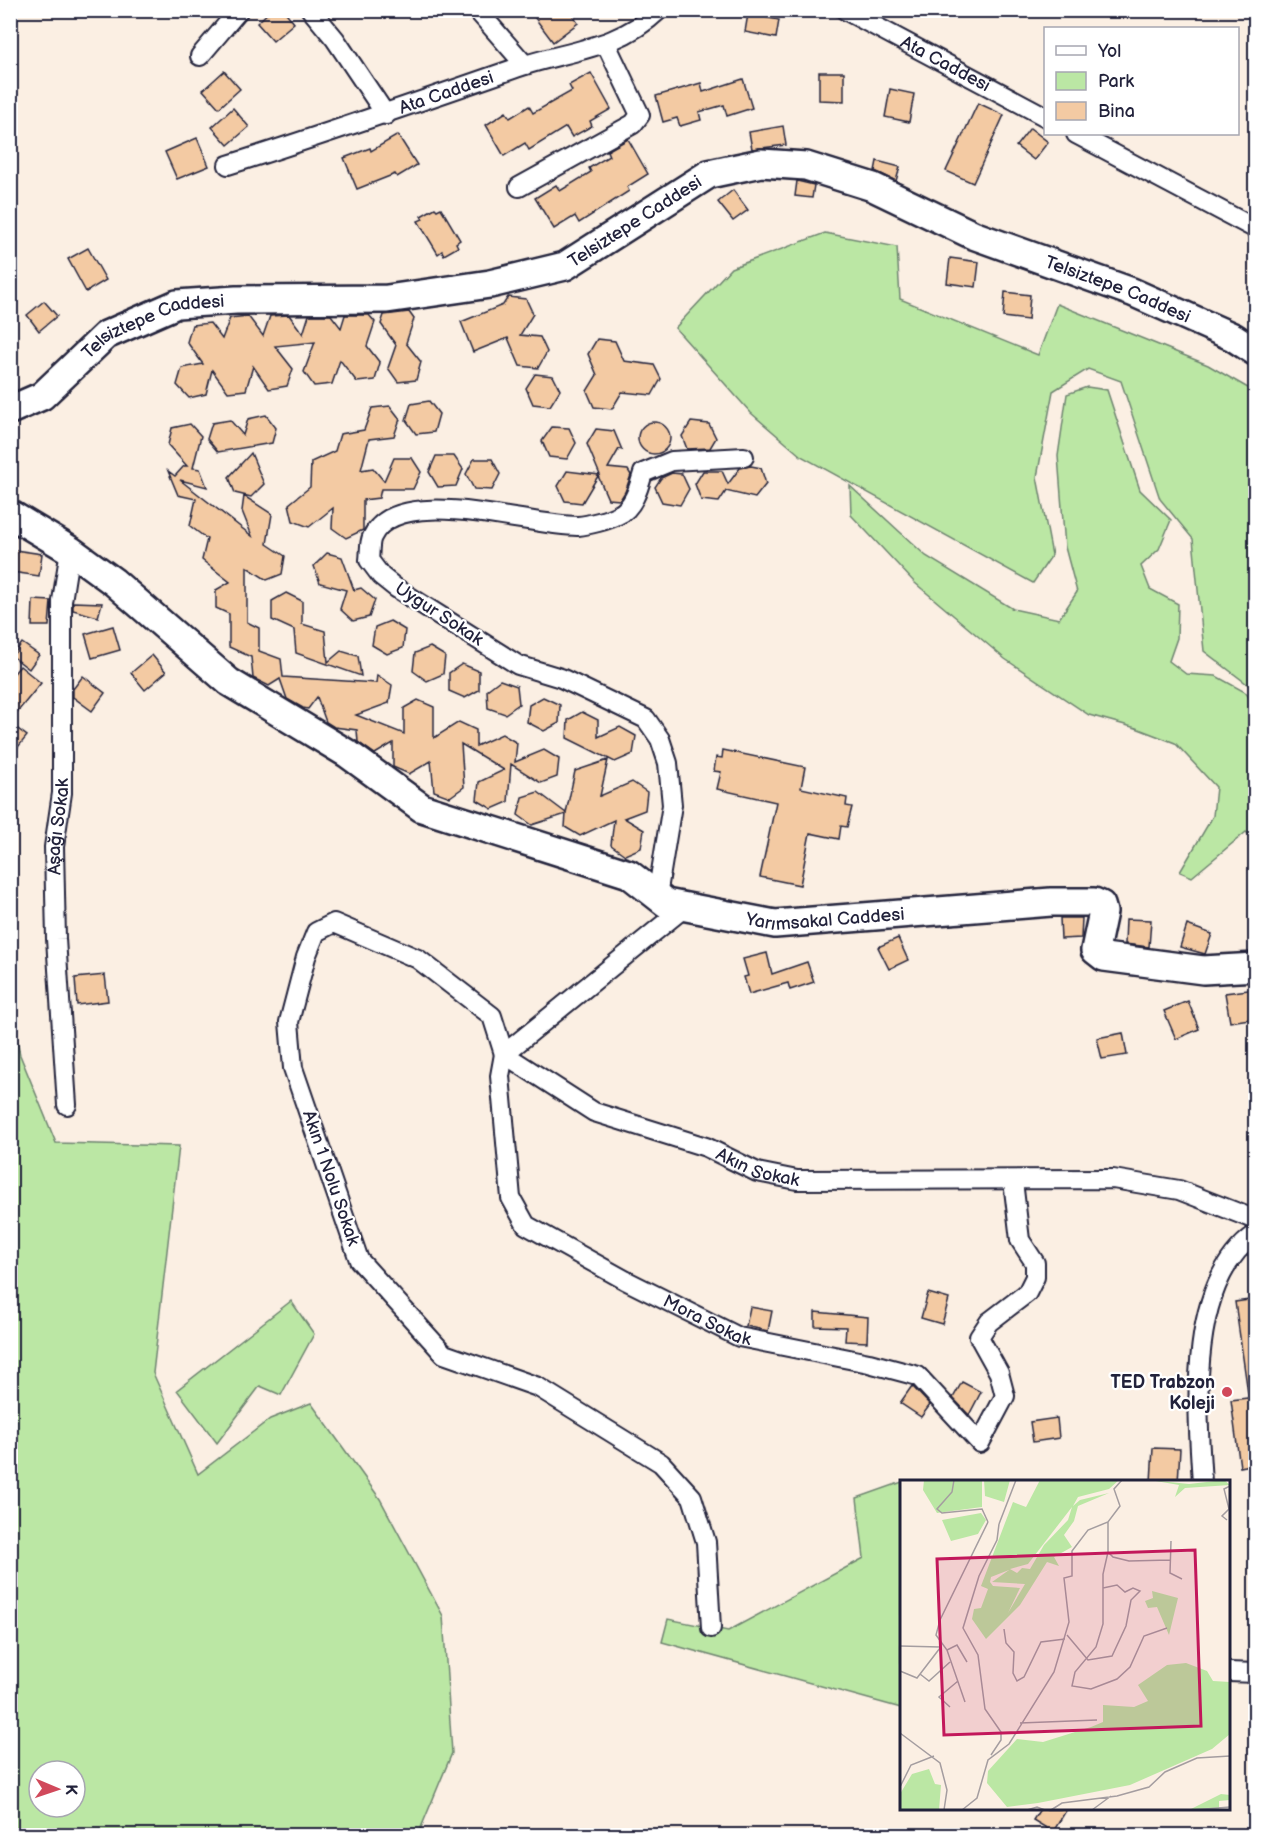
<svg xmlns="http://www.w3.org/2000/svg" width="1266" height="1846" viewBox="0 0 1266 1846" font-family="'Balsamiq Sans',sans-serif">
  <style>
    .green { fill: #bbe7a4; stroke: #6e8470; stroke-width: 1.5; fill-rule: evenodd }
    .building { fill: #f3caa3; stroke: #22223b; stroke-width: 1.5 }
    .lines { fill: none; stroke-linecap: round; stroke-linejoin: round }
    .street-casing { stroke: #22223b; stroke-width: 22 }
    .secondary-casing { stroke: #22223b; stroke-width: 32 }
    .street { stroke: #fff; stroke-width: 18 }
    .secondary { stroke: #fff; stroke-width: 27 }
    .poi-dot { fill: #d1495b; stroke: #fff; stroke-width: 2 }
    .labels { text-anchor: middle; dominant-baseline: central; stroke-width: 4.5; stroke-linejoin: round; paint-order: stroke }
    .street-label { font-size: 18px; fill: #22223b; stroke: #fff }
    .poi-label { font-size: 18px; font-weight: bold; fill: #22223b; stroke: #fff; text-anchor: end }
    .inset-road { fill: none; stroke: #a49da0; stroke-width: 1.5 }
    .view { fill: #c2185b; fill-opacity: 0.15; stroke: #c2185b; stroke-width: 3 }
    .inset-edge { fill: none; stroke: #22223b; stroke-width: 3 }
  </style>
  <rect width="100%" height="100%" fill="#fbefe3"/>
  <filter id="ink" filterUnits="userSpaceOnUse"><feTurbulence type="fractalNoise" baseFrequency=".0167" numOctaves="2"/><feDisplacementMap in="SourceGraphic" scale="12" xChannelSelector="R" yChannelSelector="G"/><feConvolveMatrix kernelMatrix="1 2 1 2 8 2 1 2 1" color-interpolation-filters="sRGB"/></filter>
  <g filter="url(#ink)">
    <g class="green">
      <path d="M825 233 897 247 900 299 1038 355 1057 304 1208 365 1255 392V690L1204 651 1193 539 1160 499 1121 381 1088 369 1053 391 1037 477 1052 555 1033 583 801 456 751 413 675 328 731 268Z"/>
      <path d="M1087 387 1107 390 1140 490 1171 520 1159 549 1141 566 1150 589 1178 604 1177 638 1169 661 1186 674 1216 676 1245 692 1255 705V840L1246 832 1192 877 1180 872 1213 816 1216 787 1175 743 1136 728 1089 715 1005 659 915 583 851 515 850 486 926 556 1013 609 1059 619 1077 592 1065 547 1058 456 1067 394Z"/>
      <path d="M10 1001 20 1055 56 1143 179 1146 153 1373 198 1474 270 1419 311 1403 380 1499 443 1616 452 1753 418 1835H11ZM39 1771H75V1807H39Z"/>
      <path d="M291 1301 314 1334 281 1395 260 1386 217 1443 177 1390Z"/>
      <path d="M902 1482 901 1708 662 1642 668 1619 728 1631 864 1558 857 1498Z"/>
    </g>
    <g class="building">
      <path d="M271 10H284L294 23 273 41 257 23Z"/>
      <path d="M529 10H569L578 23 553 42Z"/>
      <path d="M748 14 779 20 776 38 745 32Z"/>
      <path d="M224 71 240 89 219 108 203 90Z"/>
      <path d="M819 72H844V101L819 100Z"/>
      <path d="M591 73 611 109 590 121 592 126 572 137 566 127 529 150 525 143 504 156 486 125 506 112 510 118 529 106 533 113 572 91 569 85Z"/>
      <path d="M743 79 752 108 727 116 724 105 699 112 701 120 680 126 677 118 663 122 656 96 701 83 703 92Z"/>
      <path d="M890 89 914 94 909 122 885 117Z"/>
      <path d="M978 103 1004 115 973 183 946 171Z"/>
      <path d="M233 108 249 127 228 145 212 127Z"/>
      <path d="M783 126 786 145 752 149 749 132Z"/>
      <path d="M1030 128 1048 142 1034 160 1016 146Z"/>
      <path d="M398 135 417 165 397 177 395 174 357 189 344 158 370 148 371 151Z"/>
      <path d="M197 138 209 166 177 179 165 152Z"/>
      <path d="M628 139 648 174 627 187 629 191 579 223 575 216 554 229 535 198 556 185 560 191 591 172 589 168 609 156 607 151Z"/>
      <path d="M877 161 900 167 896 181 875 171Z"/>
      <path d="M797 181 814 185 812 198 795 196Z"/>
      <path d="M733 190 748 210 733 221 718 202Z"/>
      <path d="M435 208 437 210 441 208 460 240 456 243 458 247 444 255 442 251 438 254 418 221 423 219 421 216Z"/>
      <path d="M88 248 106 280 86 292 68 259Z"/>
      <path d="M950 258 979 262 976 287 947 283Z"/>
      <path d="M1005 292 1030 295 1028 320 1003 317Z"/>
      <path d="M508 297 526 299 533 314 520 335 540 337 547 352 538 368 520 366 508 338 473 352 461 322 503 305Z"/>
      <path d="M44 301 57 316 39 331 27 315Z"/>
      <path d="M409 312 414 319 406 343 421 362 416 380 398 382 388 368 396 345 381 324 384 315Z"/>
      <path d="M289 315 303 334 309 315H331L341 328 345 315H369L375 322 367 346 380 363 375 380 357 382 340 360 332 384 314 386 304 372 315 342 275 346 293 369 287 386 269 389 253 366 246 390 228 392 212 370 206 394 189 398 177 385 182 368 203 364 187 342 192 325 210 323 222 339 230 318 248 316 263 336 270 316Z"/>
      <path d="M597 339 615 341 624 361 654 365 661 379 652 395 622 392 612 409 594 407 587 391 597 375 588 354Z"/>
      <path d="M535 374 553 376 560 390 550 406 533 404 526 388Z"/>
      <path d="M429 401 439 414 434 432 416 434 406 420 411 404Z"/>
      <path d="M390 406 400 419 394 436 369 439 361 470 373 468 384 481 394 458H412L421 472 413 489H381L379 498 363 500V530L346 538 332 528 333 508 309 527 293 521 289 504 310 487 311 462 335 451 340 434 364 430 372 408Z"/>
      <path d="M266 415 276 428 272 443 218 452 207 439 212 423 230 420 243 435 248 419Z"/>
      <path d="M691 422 709 424 716 438 710 448 687 449 682 436Z"/>
      <circle cx="654" cy="438" r="16"/>
      <path d="M190 424 201 436 193 468 200 469 207 487 180 480 252 536 242 511 244 496 272 514 267 544 285 556 282 574 267 580 247 567V622L259 628V651L281 659 283 677 376 683 377 675 392 685 389 703 356 715 404 734V708L418 700 434 707V738L459 722 476 730V746L502 734 517 743 515 762 544 750 559 759 557 777 541 783 511 764 508 802 492 809 477 800 479 782 504 770 461 744 464 787 450 797 434 791 431 761 409 774 393 767V743L375 754 358 742 357 730 334 727 326 722 317 697 308 709 303 708 287 699 280 679 269 686 253 678 251 657 229 647V614L216 608V590L230 582 202 560 207 539 190 526 196 499 178 495 168 471 175 476 184 466H187L168 445 172 428Z"/>
      <path d="M552 427 569 428 576 443 567 459 549 457 542 441Z"/>
      <path d="M596 429 614 431 622 450 619 449 608 468 628 470 631 475 625 492 620 500 608 499 598 476 582 503 565 501 558 486 567 471 600 475 587 444Z"/>
      <path d="M251 453 264 484 251 497 235 493 229 477Z"/>
      <path d="M436 456H454L463 469 456 486 438 487 429 472Z"/>
      <path d="M474 459H492L500 474 492 490 474 489 466 474Z"/>
      <path d="M751 466 761 468 766 484 755 498 726 491 719 502 701 500 695 484 703 471H722L728 484 740 468Z"/>
      <path d="M672 473 682 474 689 489 680 505 662 502 655 487 661 478Z"/>
      <path d="M15 550 42 554 39 576 12 572Z"/>
      <path d="M327 553 342 557 354 590 361 588 375 600 369 617 353 621 340 609 346 590 320 583 314 566Z"/>
      <path d="M286 593 302 601V624L325 631 328 662 341 651 358 656 361 676 296 653 294 630 272 620V601Z"/>
      <path d="M33 600 51 601 49 626H32Z"/>
      <path d="M73 602 102 603 98 617 73 610Z"/>
      <path d="M390 621 405 630 403 648 387 654 372 645 375 627Z"/>
      <path d="M113 626 120 650 92 658 85 634Z"/>
      <path d="M22 643 39 655 29 669 12 656Z"/>
      <path d="M430 647 445 656 443 674 427 681 413 671 415 653Z"/>
      <path d="M152 655 166 672 145 690 131 673Z"/>
      <path d="M462 664 479 671V690L465 698 449 691V673Z"/>
      <path d="M20 666 41 683 10 721V678Z"/>
      <path d="M83 676 105 693 92 711 73 697V689Z"/>
      <path d="M500 680 517 686 519 704 505 714 488 708 487 690Z"/>
      <path d="M543 697 560 705 559 723 544 731 527 722 529 705Z"/>
      <path d="M582 712 598 720V737L620 727 636 736 633 754 615 762 567 738 568 720Z"/>
      <path d="M10 723 27 736 10 757Z"/>
      <path d="M723 750 805 767 801 788 847 798 846 806 852 807 847 827 841 826 839 839 810 833 800 885 760 877 776 802 717 789 721 772 714 771 716 757 722 758Z"/>
      <path d="M608 760 600 796 632 782 647 792 645 810 624 818 644 830 641 848 625 855 611 845 614 820 580 836 565 827 566 814 532 825 518 815 522 797 538 792 566 813 575 771Z"/>
      <path d="M1060 918H1082L1081 938 1061 939Z"/>
      <path d="M1126 919 1151 920 1149 947 1125 944Z"/>
      <path d="M1187 925 1212 934 1205 954 1180 947Z"/>
      <path d="M898 938 908 960 889 969 878 947Z"/>
      <path d="M767 953 772 974 807 962 814 982 790 990 788 983 749 994 744 977 748 976 743 959Z"/>
      <path d="M105 975 108 1001 77 1005 75 978Z"/>
      <path d="M1256 989V1018L1230 1022 1225 993Z"/>
      <path d="M1188 1001 1199 1029 1176 1039 1164 1011Z"/>
      <path d="M1123 1033 1127 1055 1102 1059 1097 1038Z"/>
      <path d="M928 1293 949 1299 942 1324 921 1318Z"/>
      <path d="M1256 1299V1392L1248 1393 1235 1302Z"/>
      <path d="M750 1307 772 1311 768 1331 746 1326Z"/>
      <path d="M815 1312 868 1317 867 1342 845 1341 846 1327 815 1326Z"/>
      <path d="M962 1382 981 1392 969 1415 953 1398Z"/>
      <path d="M912 1386 930 1405 921 1417 900 1403Z"/>
      <path d="M1256 1397V1464L1240 1467 1231 1400Z"/>
      <path d="M1057 1418 1059 1438 1033 1442 1030 1422Z"/>
      <path d="M1153 1448 1180 1449 1178 1482H1151Z"/>
      <path d="M1040 1809H1067L1053 1832 1033 1820Z"/>
    </g>
    <g class="lines">
      <g class="street-casing">
        <g id="street">
          <path d="M311 10 335 39 386 115"/>
          <path d="M477 10 525 65"/>
          <path id="s1" d="M845 10 1046 117"/>
          <path d="M200 56 239 10"/>
          <path d="M1076 134 1256 229"/>
          <path id="s2" d="M228 165C327 134 424 100 522 66 571 50 618 49 659 10"/>
          <path d="M519 187 633 124 640 115 606 44"/>
          <path d="M657 896 672 805 668 763 660 739 646 719 561 678 518 665 396 588 381 576 369 560C370 554 369 543 372 537 397 482 530 527 578 526 589 525 608 520 618 515 633 509 639 487 643 473L672 461 744 457"/>
          <path id="s3" d="M685 907 504 1054 500 1076 511 1198 526 1225 625 1280 739 1337 869 1363 918 1376 980 1443 1005 1396 999 1373 979 1337 989 1322 1027 1293 1035 1277V1263L1020 1240 1013 1181"/>
          <path id="s4" d="M67 1105 56 939 54 847 62 793V601L70 550"/>
          <path d="M1202 1482C1197 1409 1187 1281 1256 1234"/>
          <path id="s5" d="M711 1628 706 1542 692 1497 661 1463 538 1387 444 1354 359 1260 293 1068 289 1022 306 957 316 932 334 923 418 959 492 1016 504 1054 594 1112 706 1147 757 1172 797 1180 1113 1179 1179 1190 1256 1220"/>
          <path d="M1228 1672 1256 1673"/>
        </g>
      </g>
      <g class="secondary-casing">
        <g id="secondary">
          <path id="s6" d="M10 410 42 396 106 335 177 304 236 300 387 299 490 284 565 266 709 174 761 163 806 166 873 187 973 235 1132 292 1233 337 1256 352"/>
          <path id="s7" d="M10 514 70 550 114 582 229 682 348 754 422 808 629 874 666 903 775 924 1051 902H1094L1101 905 1103 912 1095 950 1104 957 1203 970 1256 967"/>
        </g>
      </g>
      <use href="#street" class="street"/>
      <use href="#secondary" class="secondary"/>
    </g>
  </g>
  <circle class="poi-dot" cx="1227" cy="1392" r="6"/>
  <g class="labels">
    <g class="street-label">
      <text stroke="none"><textPath href="#s1" startOffset="114">Ata Caddesi</textPath></text>
      <text stroke="none"><textPath href="#s2" startOffset="230">Ata Caddesi</textPath></text>
      <text stroke="none"><textPath href="#s6" startOffset="675">Telsiztepe Caddesi</textPath></text>
      <text stroke="none"><textPath href="#s6" startOffset="1197">Telsiztepe Caddesi</textPath></text>
      <text stroke="none"><textPath href="#s6" startOffset="171">Telsiztepe Caddesi</textPath></text>
      <text transform="translate(439 614) rotate(33)">Uygur Sokak</text>
      <text stroke="none"><textPath href="#s4" startOffset="279">Aşağı Sokak</textPath></text>
      <text stroke="none"><textPath href="#s7" startOffset="933">Yarımsakal Caddesi</textPath></text>
      <text stroke="none"><textPath href="#s5" startOffset="1419">Akın Sokak</textPath></text>
      <text transform="translate(331 1178) rotate(71)">Akın 1 Nolu Sokak</text>
      <text stroke="none"><textPath href="#s3" startOffset="614">Mora Sokak</textPath></text>
    </g>
    <g class="poi-label">
      <text x="1215" y="1382">TED Trabzon<tspan x="1215" dy="21">Koleji</tspan></text>
    </g>
  </g>
  <g transform="translate(900 1480)">
    <rect width="330" height="330" fill="#fbefe3"/>
    <path d="M24 0H82V27L37 33 23 10ZM84 0H110L104 22 85 16ZM140 0H219L209 9 178 17 173 26 180 20 209 13 178 26 174 41 164 55 172 67 154 77 159 86 147 82 120 125 86 159 72 139 74 129 81 128 88 109 81 106 113 22 126 27ZM172 27 168 40 144 65 130 89 122 88 117 93 110 89 128 84ZM109 90 92 102 125 104 108 133 120 108 93 106 90 102 91 97ZM250 0 289 4 324 0 330 5 285 8 275 17 279 5ZM81 33 86 40 78 54 51 61 42 40ZM252 111 278 118 269 155 257 127 248 128 245 121 253 118ZM286 183 307 191 313 201 330 202V254L312 269 230 305 138 323 107 327 87 303 88 291 117 259 143 262 191 247 203 242V225L234 227 248 221 238 205 267 185ZM29 289 35 304 41 305 39 330H0V314L12 294ZM321 314 330 315V320L319 321V330H289Z" fill="#bbe7a4" fill-rule="evenodd"/>
    <path class="inset-road" d="M54 0 52 12 37 29 42 33 82 29 88 42M327 40 322 36 329 29 324 9 330 6M208 42V72L213 77 229 81 270 80M99 44 116 0M271 61 270 93 282 99M208 72 203 94V144L196 167 175 192 172 206 191 209 217 199 230 187 244 156 267 148M104 149 106 163 114 172 113 193 117 201 124 197 141 162 165 159M167 155 188 180 212 176 226 146 231 120 240 111 233 108 225 112 217 105 203 108M0 166 40 167M47 170 57 165 67 182M0 191 17 198 40 168M20 194 29 201 50 182M65 222 47 170 36 155 40 140 88 42M50 227 39 217 58 201M120 243 197 240M0 253 40 283 47 310 44 330M91 275 101 260V252L85 229 78 175 63 148 79 96 97 60 99 44M0 307 11 285 34 276M62 330 77 318 88 280 109 264 154 192 169 142 164 98 172 96V71L188 50 208 42 220 26 214 9 222 0M127 330 137 327 145 330M151 330 162 323 217 316 249 307 265 292 297 278 330 276M192 330 211 316M293 330 330 327"/>
    <path class="view" d="M295 70 301 246 44 255 37 79Z"/>
    <rect width="330" height="330" class="inset-edge"/>
  </g>
  <rect width="1266" height="1846" fill="none" stroke="#fff" stroke-width="36"/>
  <rect x="18" y="18" width="1230" height="1810" fill="none" stroke="#22223b" stroke-width="2" filter="url(#ink)"/>
  <rect x="1044" y="27" width="195" height="108" fill="#ffffff" stroke="#a7a7b1" stroke-width="1.5"/>
  <rect x="1056" y="46" width="30" height="9" fill="#ffffff" stroke="#a7a7b1" stroke-width="1.5"/>
  <text x="1098" y="57" font-size="18" fill="#22223b">Yol</text>
  <rect x="1056" y="72" width="30" height="18" fill="#bbe7a4" stroke="#a7a7b1" stroke-width="1.5"/>
  <text x="1098" y="87" font-size="18" fill="#22223b">Park</text>
  <rect x="1056" y="102" width="30" height="18" fill="#f3caa3" stroke="#a7a7b1" stroke-width="1.5"/>
  <text x="1098" y="117" font-size="18" fill="#22223b">Bina</text>
  <g transform="translate(57 1789) rotate(92)"><circle r="28" fill="#ffffff" stroke="#a7a7b1" stroke-width="1.5"/>
  <path d="M0-4.5L10 22L0 15L-10 22Z" fill="#d1495b"/>
  <text y="-9" font-size="16" font-weight="bold" text-anchor="middle" fill="#22223b">K</text>
  </g>
</svg>
